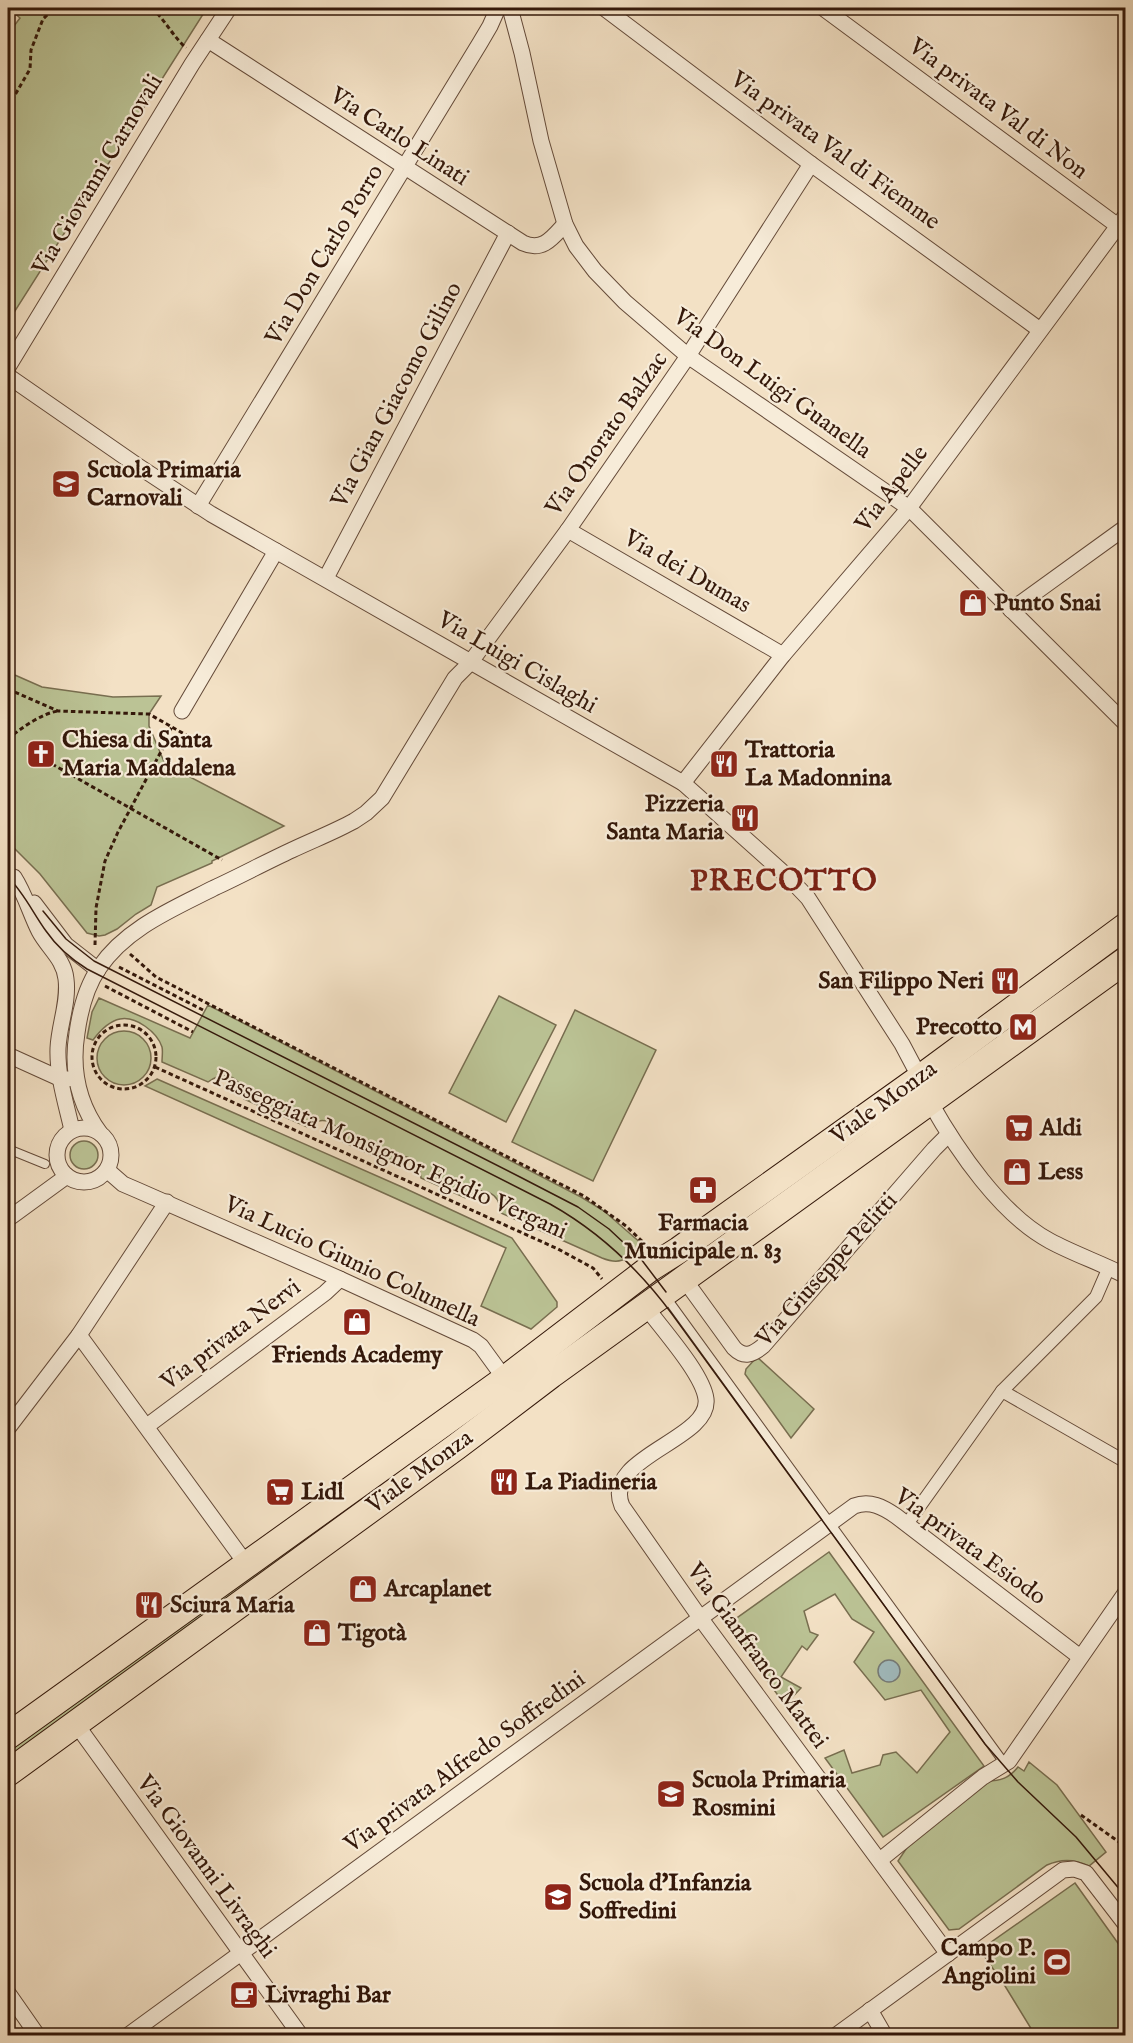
<svg xmlns="http://www.w3.org/2000/svg" width="1133" height="2043" viewBox="0 0 1133 2043" font-family="'IM FELL English',serif">
  <style>
    .green { fill: #bbc395; stroke: #786e50; stroke-width: 1.5 }
    .water { fill: #a0bbbf; stroke: #757a77; stroke-width: 1.5 }
    .lines { fill: none; stroke-linecap: round; stroke-linejoin: round }
    .service-casing { stroke: #644a39; stroke-width: 10 }
    .pedestrian-casing { stroke: #644a39; stroke-width: 14 }
    .minor-casing { stroke: #644a39; stroke-width: 17 }
    .primary-casing { stroke: #34180a; stroke-width: 28 }
    .path { stroke: #34180a; stroke-width: 3; stroke-dasharray: 4.5 3; stroke-linecap: butt }
    .service { stroke: #f7ecd9; stroke-width: 8 }
    .pedestrian { stroke: #f7ecd9; stroke-width: 12 }
    .minor { stroke: #f7ecd9; stroke-width: 15 }
    .primary { stroke: #f3e1c5; stroke-width: 26 }
    .tram { stroke: #34180a; stroke-width: 1.5 }
    .labels { text-anchor: middle; dominant-baseline: central; stroke-width: 4.5; stroke-linejoin: round; paint-order: stroke }
    .street-label { font-size: 24px; fill: #34180a; stroke: #f7ecd9 }
    .poi-label { font-size: 24px; font-weight: bold; fill: #34180a; stroke: #f7ecd9; text-anchor: start }
    .district-label { font-size: 30px; font-weight: bold; letter-spacing: 1.5px; fill: #7a1f14; stroke: #f7ecd9 }
  </style>
  <rect width="100%" height="100%" fill="#f3e1c5"/>
  <filter id="stains"><feTurbulence type="fractalNoise" baseFrequency=".00333" numOctaves="4"/><feColorMatrix values="0 0 0 0 .2 0 0 0 0 .09 0 0 0 0 .02 0 0 0 .5 -.17"/></filter>
  <radialGradient id="worn" r=".72"><stop offset=".6" stop-color="#630" stop-opacity="0"/><stop offset="1" stop-color="#630" stop-opacity=".3"/></radialGradient>
  <g class="green">
    <path d="M9 8H207L8 322V34L20 18Z"/>
    <path d="M8 672 42 687 113 697 161 696 149 714V726L165 764 284 826 212 861V863L157 887 151 905 136 914 117 929 105 935 99 936 87 933 40 874 8 842Z"/>
    <path d="M499 996 556 1025 506 1122 449 1093Z"/>
    <path d="M99 998 190 1038 208 1005 581 1197 604 1211 643 1245C627 1258 622 1266 602 1258L501 1213C500 1192 481 1184 466 1198L421 1178C420 1158 403 1150 387 1162L343 1142C339 1122 323 1114 307 1127L244 1099C242 1077 226 1069 208 1082L162 1062C162 1057 163 1051 162 1047 157 1032 136 1016 120 1019 109 1021 99 1032 93 1040L87 1038 92 1012Z"/>
    <path d="M575 1010 656 1050 593 1181 512 1142Z"/>
    <circle cx="124" cy="1058" r="27"/>
    <path d="M157 1079 402 1187 512 1238 557 1302V1307L531 1329 481 1306 506 1248 145 1086Z"/>
    <circle cx="84" cy="1155" r="14"/>
    <path d="M621 1308 624 1313 8 1761V1752Z"/>
    <path d="M757 1357 814 1409 791 1438 745 1374 746 1369Z"/>
    <path d="M829 1552 984 1766 883 1837 825 1758 844 1750 852 1773 880 1765 883 1755 896 1752 917 1773 950 1732 921 1690 885 1700 854 1662 874 1632 852 1619 835 1594 804 1611 810 1632 818 1635 807 1650 802 1646 781 1677 801 1688 785 1705 727 1625Z"/>
    <path d="M1029 1762 1057 1785 1106 1852 1089 1866C1075 1859 1062 1858 1047 1865L959 1929 949 1930 898 1861 920 1828 987 1781C1001 1781 1009 1778 1018 1767L1024 1771Z"/>
    <path d="M1075 1883 1125 1953V2035H1035L1005 1986 980 1950Z"/>
  </g>
  <circle class="water" cx="889" cy="1671" r="11"/>
  <g class="lines">
    <g class="service-casing">
      <g id="service">
        <path d="M8 1149 45 1164"/>
        <path d="M666 1297 1005 1764"/>
      </g>
    </g>
    <g class="pedestrian-casing">
      <g id="pedestrian">
        <path d="M1002 1391 1096 1297 1109 1267"/>
        <path d="M907 1524 1002 1391 1126 1462"/>
      </g>
    </g>
    <g class="minor-casing">
      <g id="minor">
        <path d="M510 8 522 53 541 141 565 224 576 246 595 271 625 302 688 356 909 508 1126 724"/>
        <path d="M604 8 811 164 1040 330"/>
        <path d="M823 8 1118 226"/>
        <path d="M208 40 523 243C543 252 553 237 565 224"/>
        <path d="M8 367 192 64 229 8"/>
        <path d="M8 376 135 464 211 514 683 783 787 876 808 898 902 1044 920 1078"/>
        <path d="M198 506 480 43 490 26 498 8"/>
        <path d="M568 530 783 655"/>
        <path d="M326 578 508 233"/>
        <path d="M1011 610 1126 527"/>
        <path d="M182 711 276 551"/>
        <path d="M683 783 783 655 909 508 1126 215"/>
        <path d="M14 877C25 894 30 913 39 931 48 948 64 959 66 979 69 1002 59 1025 58 1048 57 1076 66 1103 72 1130"/>
        <path d="M34 903 66 945 98 970"/>
        <path d="M8 1055 61 1079H68"/>
        <path d="M930 1102C957 1150 1001 1215 1050 1241 1074 1254 1101 1263 1126 1276"/>
        <circle cx="84" cy="1155" r="27"/>
        <path d="M100 1133C78 1103 71 1070 77 1033 80 1011 86 987 99 968 126 928 173 909 214 888 240 876 266 862 292 850 313 840 334 832 354 821L366 813 382 798 455 678 470 663 568 530 688 356 811 164"/>
        <path d="M107 1170 123 1184 137 1190 340 1279 473 1340 481 1346 505 1379"/>
        <path d="M8 1219 67 1176"/>
        <path d="M684 1279 734 1348C744 1358 752 1355 763 1346L934 1149 949 1134"/>
        <path d="M646 1307C662 1329 703 1374 706 1399 711 1440 601 1457 622 1506L701 1619 948 1954"/>
        <path d="M79 1335 247 1565"/>
        <path d="M147 1426 325 1293 340 1279"/>
        <path d="M8 1428 79 1335 167 1202"/>
        <path d="M76 1724 301 2036"/>
        <path d="M880 1860 983 1777 1009 1761 1126 1592"/>
        <path d="M8 1993 38 2036"/>
        <path d="M870 2010 885 2036"/>
        <path d="M127 2036 854 1506C870 1500 883 1507 896 1516L1080 1657"/>
        <path d="M835 2036 1063 1870 1074 1869 1086 1873 1126 1925"/>
      </g>
    </g>
    <g class="primary-casing">
      <g id="primary">
        <path d="M8 1736 505 1379 649 1269 679 1250 920 1078 1126 926"/>
        <path d="M8 1773 456 1447 551 1375 1126 960"/>
      </g>
    </g>
    <g class="path">
      <path d="M152 8C165 20 172 35 186 48"/>
      <path d="M8 107 30 69 31 50 43 19 54 8"/>
      <path d="M8 689 58 711 149 714 186 735"/>
      <path d="M165 738 172 727"/>
      <path d="M8 739C20 729 42 713 58 711"/>
      <path d="M52 764 222 860"/>
      <path d="M95 945 96 908 105 861 118 832 164 746"/>
      <path d="M130 954 156 977 584 1196 626 1226 647 1246"/>
      <path d="M119 967 203 1010"/>
      <path d="M105 986 193 1032"/>
      <circle cx="124" cy="1057" r="32"/>
      <path d="M155 1067 558 1249 593 1268 602 1279"/>
      <path d="M1081 1815 1126 1847"/>
      <path d="M1120 1865 1126 1871"/>
    </g>
    <use href="#service" class="service"/>
    <use href="#pedestrian" class="pedestrian"/>
    <use href="#minor" class="minor"/>
    <use href="#primary" class="primary"/>
    <g class="tram">
      <path d="M8 877C24 893 33 913 46 931 57 947 71 959 87 969L550 1204C600 1232 638 1268 672 1314L985 1744 1018 1782 1076 1837 1126 1897"/>
      <path d="M43 911 66 939 94 961 520 1177 578 1207 609 1229 641 1259 666 1292"/>
    </g>
  </g>
  <defs>
    <g id="school-square" transform="scale(1.5)"><rect x="-9" y="-9" width="18" height="18" rx="4" fill="#8f2418" stroke="#f7ecd9"/><path d="M0-5L7-2L0 1L-7-2ZM-4 1L0 2.5L4 1V4Q0 6-4 4Z" fill="#fff"/></g>
    <g id="shop-square" transform="scale(1.5)"><rect x="-9" y="-9" width="18" height="18" rx="4" fill="#8f2418" stroke="#f7ecd9"/><path d="M-5-2.5h2.3a2.7 3.5 0 0 1 5.4 0H5L5.5 6h-11ZM-1.5-2.5h3a1.5 2.3 0 0 0-3 0Z" fill="#fff"/></g>
    <g id="church-square" transform="scale(1.5)"><rect x="-9" y="-9" width="18" height="18" rx="4" fill="#8f2418" stroke="#f7ecd9"/><path d="M-1.2-6h2.4v3.5h3.3v2.4h-3.3V6h-2.4V-.1h-3.3v-2.4h3.3Z" fill="#fff"/></g>
    <g id="restaurant-square" transform="scale(1.5)"><rect x="-9" y="-9" width="18" height="18" rx="4" fill="#8f2418" stroke="#f7ecd9"/><path d="M-5-6h1v4h1v-4h1v4h1v-4h1v5L-1.5 .5V6h-2V.5L-5-1ZM5-6V6H3V1.5H1.5Q1.5-4 5-6Z" fill="#fff"/></g>
    <g id="metro-square" transform="scale(1.5)"><rect x="-9" y="-9" width="18" height="18" rx="4" fill="#8f2418" stroke="#f7ecd9"/><path d="M-5.5 5V-5H-3L0 0L3-5H5.5V5H3V-.5L0 4L-3-.5V5Z" fill="#fff"/></g>
    <g id="supermarket-square" transform="scale(1.5)"><rect x="-9" y="-9" width="18" height="18" rx="4" fill="#8f2418" stroke="#f7ecd9"/><path d="M-6-5.5h2.5l.6 2H6L4.5 2H-2.5L-4.4-4H-6ZM-1.5 3.2a1.3 1.3 0 1 0 .1 0ZM3 3.2a1.3 1.3 0 1 0 .1 0Z" fill="#fff"/></g>
    <g id="pharmacy-square" transform="scale(1.5)"><rect x="-9" y="-9" width="18" height="18" rx="4" fill="#8f2418" stroke="#f7ecd9"/><path d="M-2-6h4v4h4v4h-4v4h-4v-4h-4v-4h4Z" fill="#fff"/></g>
    <g id="stadium-square" transform="scale(1.5)"><rect x="-9" y="-9" width="18" height="18" rx="4" fill="#8f2418" stroke="#f7ecd9"/><path d="M0-5a6.5 5 0 1 0 0 10a6.5 5 0 1 0 0-10ZM-3.5-1.8h7v3.6h-7Z" fill="#fff"/></g>
    <g id="cafe-square" transform="scale(1.5)"><rect x="-9" y="-9" width="18" height="18" rx="4" fill="#8f2418" stroke="#f7ecd9"/><path d="M-5.5-4.5H6V0H3Q3 3.5 0 3.5H-2.5Q-5.5 3.5-5.5 0ZM3-3.2v2h1.7v-2ZM-6 4.5H4V6H-6Z" fill="#fff"/></g>
  </defs>
  <g fill-rule="evenodd">
    <use href="#school-square" x="66" y="484"/>
    <use href="#shop-square" x="973" y="603"/>
    <use href="#church-square" x="41" y="754"/>
    <use href="#restaurant-square" x="724" y="764"/>
    <use href="#restaurant-square" x="745" y="818"/>
    <use href="#restaurant-square" x="1005" y="981"/>
    <use href="#metro-square" x="1023" y="1027"/>
    <use href="#supermarket-square" x="1019" y="1128"/>
    <use href="#shop-square" x="1017" y="1172"/>
    <use href="#pharmacy-square" x="703" y="1190"/>
    <use href="#shop-square" x="357" y="1322"/>
    <use href="#restaurant-square" x="504" y="1482"/>
    <use href="#supermarket-square" x="280" y="1492"/>
    <use href="#shop-square" x="363" y="1589"/>
    <use href="#restaurant-square" x="149" y="1605"/>
    <use href="#shop-square" x="317" y="1633"/>
    <use href="#school-square" x="671" y="1794"/>
    <use href="#school-square" x="558" y="1897"/>
    <use href="#stadium-square" x="1057" y="1962"/>
    <use href="#cafe-square" x="244" y="1995"/>
  </g>
  <g class="labels">
    <g class="street-label">
      <text transform="translate(998 109) rotate(37)">Via privata Val di Non</text>
      <text transform="translate(399 137) rotate(33)">Via Carlo Linati</text>
      <text transform="translate(835 151) rotate(36)">Via privata Val di Fiemme</text>
      <text transform="translate(98 175) rotate(-59)">Via Giovanni Carnovali</text>
      <text transform="translate(325 255) rotate(-59)">Via Don Carlo Porro</text>
      <text transform="translate(772 384) rotate(36)">Via Don Luigi Guanella</text>
      <text transform="translate(397 395) rotate(-62)">Via Gian Giacomo Gilino</text>
      <text transform="translate(607 434) rotate(-55)">Via Onorato Balzac</text>
      <text transform="translate(892 489) rotate(-52)">Via Apelle</text>
      <text transform="translate(687 572) rotate(30)">Via dei Dumas</text>
      <text transform="translate(517 663) rotate(30)">Via Luigi Cislaghi</text>
      <text transform="translate(884 1103) rotate(-36)">Viale Monza</text>
      <text transform="translate(390 1155) rotate(24)">Passeggiata Monsignor Egidio Vergani</text>
      <text transform="translate(352 1262) rotate(25)">Via Lucio Giunio Columella</text>
      <text transform="translate(827 1270) rotate(-48)">Via Giuseppe Pelitti</text>
      <text transform="translate(231 1335) rotate(-37)">Via privata Nervi</text>
      <text transform="translate(420 1472) rotate(-36)">Viale Monza</text>
      <text transform="translate(970 1547) rotate(36)">Via privata Esiodo</text>
      <text transform="translate(757 1656) rotate(54)">Via Gianfranco Mattei</text>
      <text transform="translate(465 1762) rotate(-36)">Via privata Alfredo Soffredini</text>
      <text transform="translate(206 1867) rotate(54)">Via Giovanni Livraghi</text>
    </g>
    <g class="poi-label">
      <text x="87" y="470">Scuola Primaria<tspan x="87" dy="28">Carnovali</tspan></text>
      <text x="994" y="603">Punto Snai</text>
      <text x="62" y="740">Chiesa di Santa<tspan x="62" dy="28">Maria Maddalena</tspan></text>
      <text x="745" y="750">Trattoria<tspan x="745" dy="28">La Madonnina</tspan></text>
      <text x="724" y="804" text-anchor="end">Pizzeria<tspan x="724" dy="28">Santa Maria</tspan></text>
      <text x="984" y="981" text-anchor="end">San Filippo Neri</text>
      <text x="1002" y="1027" text-anchor="end">Precotto</text>
      <text x="1040" y="1128">Aldi</text>
      <text x="1038" y="1172">Less</text>
      <text x="703" y="1223" text-anchor="middle">Farmacia<tspan x="703" dy="28">Municipale n. 83</tspan></text>
      <text x="357" y="1355" text-anchor="middle">Friends Academy</text>
      <text x="525" y="1482">La Piadineria</text>
      <text x="301" y="1492">Lidl</text>
      <text x="384" y="1589">Arcaplanet</text>
      <text x="170" y="1605">Sciura Maria</text>
      <text x="338" y="1633">Tigotà</text>
      <text x="692" y="1780">Scuola Primaria<tspan x="692" dy="28">Rosmini</tspan></text>
      <text x="579" y="1883">Scuola d'Infanzia<tspan x="579" dy="28">Soffredini</tspan></text>
      <text x="1036" y="1948" text-anchor="end">Campo P.<tspan x="1036" dy="28">Angiolini</tspan></text>
      <text x="265" y="1995">Livraghi Bar</text>
    </g>
    <g class="district-label">
      <text x="784" y="882">PRECOTTO</text>
    </g>
  </g>
  <rect width="1133" height="2043" fill="none" stroke="#f3e1c5" stroke-width="30"/>
  <rect x="9" y="9" width="1115" height="2025" fill="none" stroke="#34180a" stroke-width="3"/>
  <rect x="15" y="15" width="1103" height="2013" fill="none" stroke="#34180a" stroke-width="1.5"/>
  <rect width="100%" height="100%" filter="url(#stains)"/>
  <rect width="100%" height="100%" fill="url(#worn)"/>
</svg>
